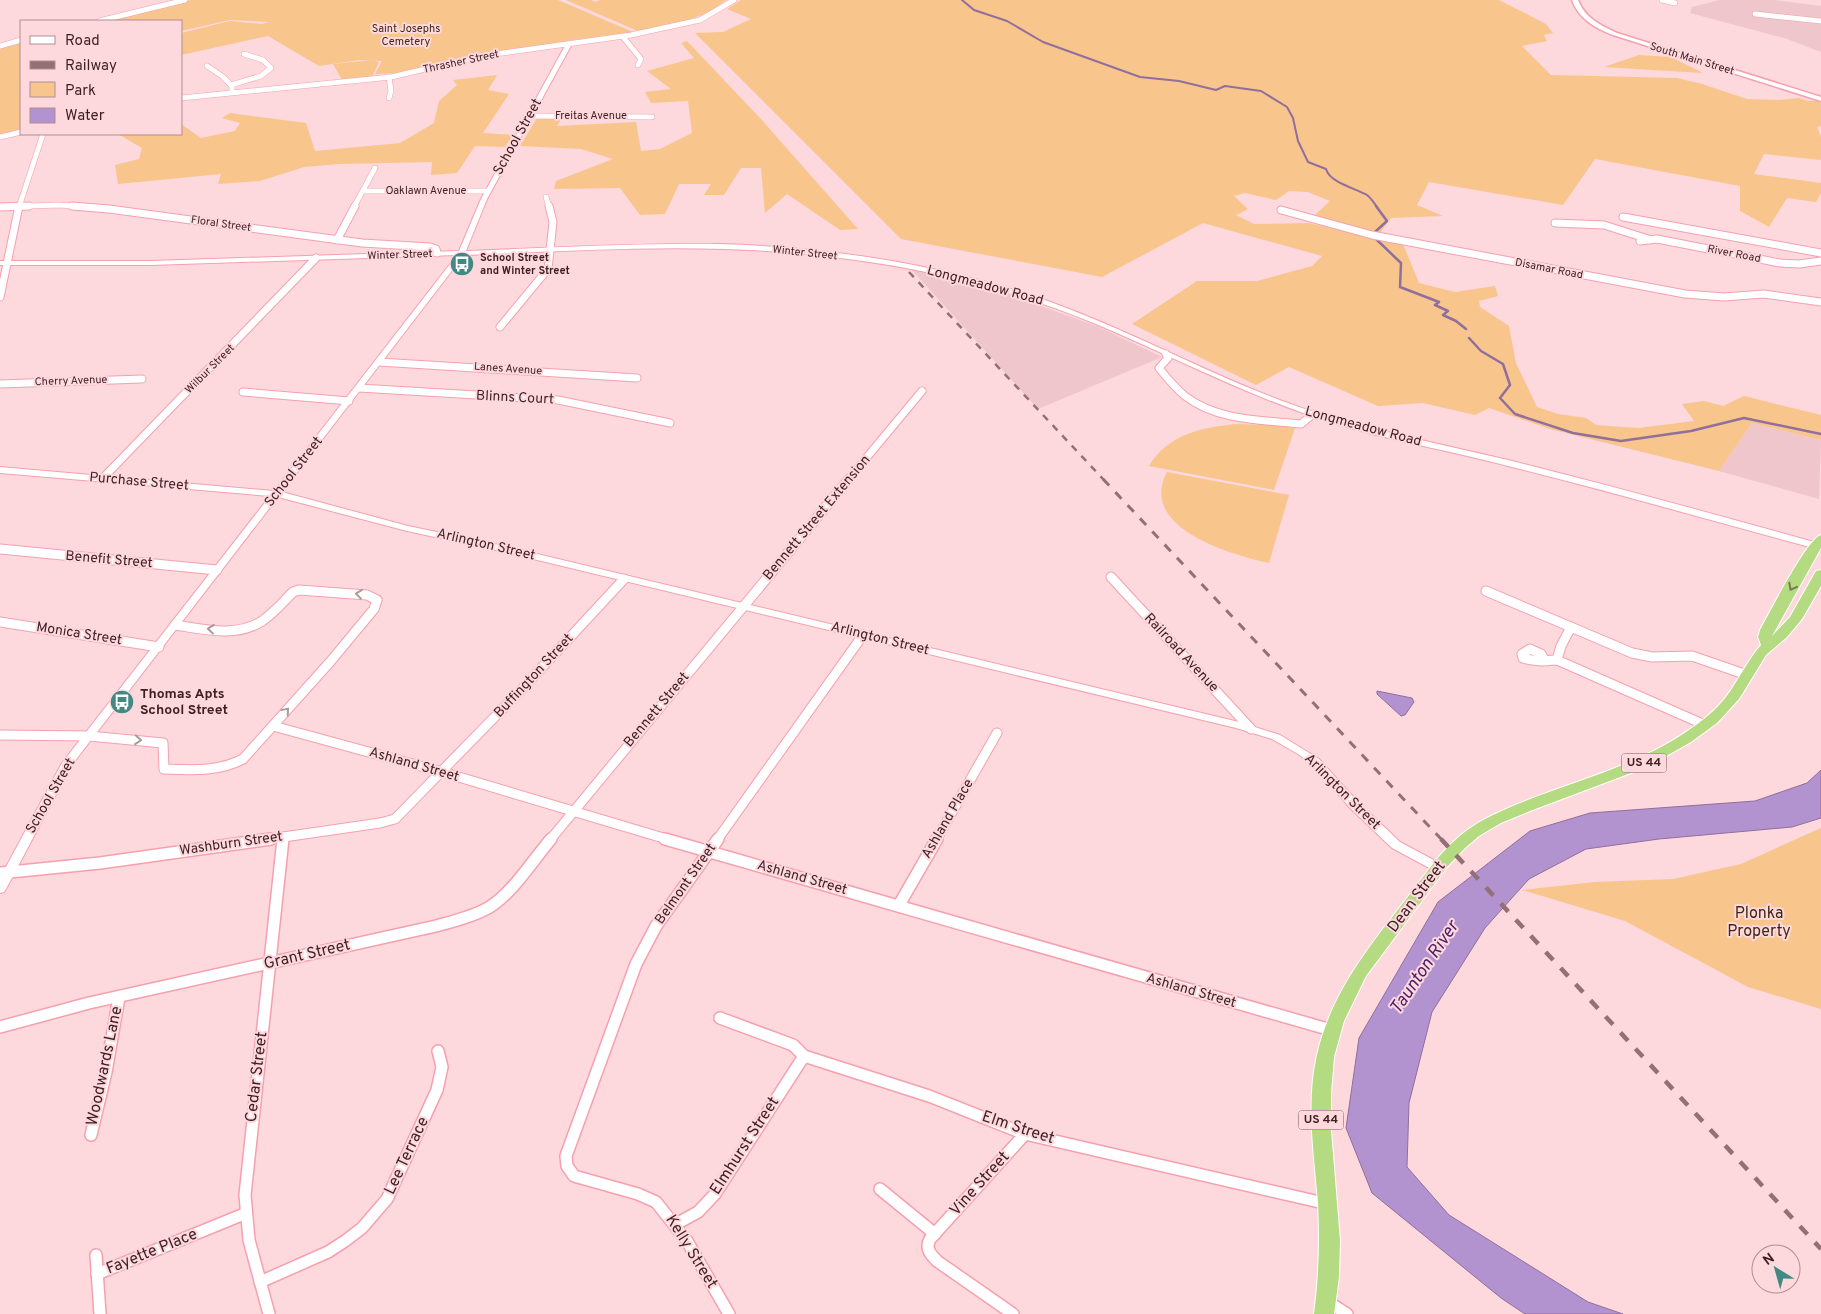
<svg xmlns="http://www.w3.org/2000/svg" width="1821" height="1314" viewBox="0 0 1821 1314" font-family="Overpass,sans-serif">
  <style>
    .built { fill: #eec6cc }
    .green { fill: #f8c58d }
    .water { fill: #b392d0; stroke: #906f9c }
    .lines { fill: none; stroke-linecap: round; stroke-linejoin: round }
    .stream-far1 { stroke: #906f9c; stroke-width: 2 }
    .stream { stroke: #906f9c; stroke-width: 2.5 }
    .minor-far3-casing { stroke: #f6a0ae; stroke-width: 6 }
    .minor-far2-casing { stroke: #f6a0ae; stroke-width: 9 }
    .minor-far1-casing { stroke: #f6a0ae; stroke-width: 11 }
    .minor-casing { stroke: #f6a0ae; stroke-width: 14 }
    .tertiary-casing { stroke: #f6a0ae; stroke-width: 2 }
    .secondary-casing { stroke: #f6a0ae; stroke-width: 3 }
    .trunk-casing { stroke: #fff; stroke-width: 2 }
    .minor-far3 { stroke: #fff; stroke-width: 5 }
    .minor-far2 { stroke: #fff; stroke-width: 7 }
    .minor-far1 { stroke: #fff; stroke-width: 9 }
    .minor { stroke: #fff; stroke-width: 11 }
    .tertiary { fill: #fff; fill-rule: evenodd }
    .secondary { fill: #fff; fill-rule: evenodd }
    .trunk { fill: #b4da82; fill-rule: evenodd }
    .rail-far2 { stroke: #937076; stroke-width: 2.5; stroke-dasharray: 7 7; stroke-linecap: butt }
    .rail-far1 { stroke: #937076; stroke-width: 3; stroke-dasharray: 9 9; stroke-linecap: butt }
    .rail { stroke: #937076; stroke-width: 4.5; stroke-dasharray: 11 11; stroke-linecap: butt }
    .oneway { stroke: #7a7c53 }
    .oneway2 { stroke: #a99a9c }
    .labels { text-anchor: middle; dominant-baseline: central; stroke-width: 4; stroke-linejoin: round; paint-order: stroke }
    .far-park-label { font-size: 11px; fill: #402a11; stroke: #fdd8dd }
    .far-street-label { font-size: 11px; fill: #3f1e24; stroke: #fdd8dd }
    .far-poi-label { font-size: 11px; font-weight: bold; fill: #3f1e24; stroke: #fdd8dd; text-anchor: start }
    .shield { fill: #fdd8dd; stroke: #78565c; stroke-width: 1 }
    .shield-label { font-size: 12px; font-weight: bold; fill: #3f1e24 }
    .street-label { font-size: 14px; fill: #3f1e24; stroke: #fdd8dd }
    .poi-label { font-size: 14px; font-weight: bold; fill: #3f1e24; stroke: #fdd8dd; text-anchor: start }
    .near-street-label { font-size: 16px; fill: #3f1e24; stroke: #fdd8dd }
    .near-park-label { font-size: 16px; fill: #402a11; stroke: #fdd8dd }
    .near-water-label { font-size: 18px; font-style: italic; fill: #4d216b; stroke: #fdd8dd }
  </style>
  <rect width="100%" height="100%" fill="#fdd8dd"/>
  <g class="built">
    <path d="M1720 0H1774L1821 6V52L1787 39 1690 13 1692 7Z"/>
    <path d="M911 269 1013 296 1099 327 1162 357 1038 409Z"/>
    <path d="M1752 423 1821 440 1819 499 1719 471Z"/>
  </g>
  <g class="green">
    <path d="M191 0H558L633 32 566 41 398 73 375 74 382 61 359 60 319 66 268 36 181 55V33L230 21 262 24 269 22 230 20 181 31V21H106Z"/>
    <path d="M566 0H591L596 2 600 0H726L708 13 681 22 638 31Z"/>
    <path d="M741 0H1499L1546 24 1553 33 1544 35 1547 41 1522 46 1551 75 1677 78 1702 84 1747 99 1779 100 1799 98 1808 101H1821V126L1817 127 1821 137V160L1764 154 1754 174 1821 183V193L1816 202 1787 198 1769 227 1740 211V186L1595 159 1563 205 1429 182 1417 205 1443 216 1391 218 1380 233 1314 216 1330 201 1308 192 1289 191 1276 200 1245 193 1234 196 1248 209 1236 215 1254 224 1308 223 1403 244 1419 283 1455 292 1495 286 1498 296 1479 301 1480 307 1509 326 1516 363 1537 407 1558 414 1586 418 1596 425 1638 428 1694 421 1682 404 1704 401 1723 406 1744 396 1821 415V440L1752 423 1719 471 1550 429 1489 408 1475 415 1423 403 1378 406 1289 367 1256 385 1132 324 1197 281H1257L1312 266 1322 256 1203 223 1102 277 901 239 695 33 723 32 751 19 727 9Z"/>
    <path d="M687 41 760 118 858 229 840 230 787 194 765 213 761 168H741L724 195H704L711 184H679L665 214 640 215 620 188 554 189 556 181 613 159 581 149 520 146 537 118H562L557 126 636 122 641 151 660 149 692 133 688 101 651 103 645 92 671 89 647 71 694 58 681 43Z"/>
    <path d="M21 42V130L0 135V48Z"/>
    <path d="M1639 55 1671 57 1703 73 1604 67Z"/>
    <path d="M372 60 379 62 372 77 342 80 333 64Z"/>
    <path d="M497 75 488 90 509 94 483 133 513 135 505 147 475 146 457 173 431 175 432 162 339 164 304 167 260 181 218 184 221 174 118 184 115 165 139 159 142 148 118 134H181V124L201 138 235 131 240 123 222 118 230 113 306 123 315 151 400 143 434 123 439 101 457 85 453 80Z"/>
    <path d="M1235 424 1274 425 1295 428 1274 490 1149 466C1168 434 1201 428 1235 424Z"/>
    <path d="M1167 472 1289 495 1269 563C1232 555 1137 528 1167 472Z"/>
    <path d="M1821 828V1009L1748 987 1625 921 1522 890 1595 882 1673 879 1741 864Z"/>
  </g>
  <g class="water">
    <path d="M1377 691 1412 698 1414 702 1405 715 1401 716 1377 694Z"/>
    <path d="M1821 770V818L1792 827 1659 839 1586 849 1529 879 1485 928 1432 1012 1409 1103 1407 1167 1449 1215 1588 1302 1623 1314H1525L1501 1298 1372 1193 1346 1128 1359 1038 1438 902 1530 831 1590 813 1755 801 1807 783Z"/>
  </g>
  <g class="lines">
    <path class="stream-far1" d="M962 0 974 10 1007 21 1043 42 1140 77 1179 81 1216 90 1225 86 1261 91 1287 107 1293 118 1298 141 1308 162 1326 169C1330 183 1355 188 1367 195 1371 198 1374 203 1377 207"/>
    <g class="stream">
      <path d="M1375 232 1387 221 1376 206"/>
      <path d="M1377 240 1401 263 1400 287 1439 302 1435 305 1448 311 1443 315 1456 321 1466 329"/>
      <path d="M1469 338 1481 351 1503 364 1510 385 1500 398 1515 414 1573 433 1621 441 1691 431 1744 418 1821 434"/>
    </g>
    <g class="minor-far3-casing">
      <g id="minor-far3">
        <path d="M1662 0 1675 3"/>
        <path d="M1755 14 1821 21"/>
        <path d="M99 21 185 0"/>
        <path d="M623 37 641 59 638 65"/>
        <path d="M0 46 21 40"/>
        <path d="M207 66 222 76 232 86V90"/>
        <path d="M389 77 391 91 389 98"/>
        <path d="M231 85 261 76 271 68 263 60 244 54"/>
        <path d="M181 98 391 77 481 56 631 35 700 20 734 0"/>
        <path d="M530 116 652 117"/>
        <path d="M0 137 21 132"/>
        <path d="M363 191H488"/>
        <path d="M546 197 549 207"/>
        <path d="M0 207 59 205 87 207"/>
        <path d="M19 207 43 134"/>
        <path d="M354 207 375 168"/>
      </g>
    </g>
    <g class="minor-far2-casing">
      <g id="minor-far2">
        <path d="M72 206 109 209 362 243 430 247 436 249 437 253"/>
        <path d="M0 207 29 206"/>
        <path d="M1281 210 1372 235 1685 294 1724 297 1764 294 1821 302"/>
        <path d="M1623 217 1821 253"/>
        <path d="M1555 223 1604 225 1648 239"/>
        <path d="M337 240 355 206"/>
        <path d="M1640 241 1657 239 1780 263 1799 264 1821 261"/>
        <path d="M0 297 19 206"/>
        <path d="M500 327 548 269 553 222 549 206"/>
        <path d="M1166 354 1168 358 1159 368C1167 378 1175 388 1185 396 1217 421 1263 420 1301 424L1313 414"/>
        <path d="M379 362 637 378"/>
        <path d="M0 384 142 379"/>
        <path d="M359 388 558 400 670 423"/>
        <path d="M243 392 349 401"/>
        <path d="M102 479 316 258"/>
        <path d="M848 480 922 391"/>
      </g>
    </g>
    <g class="minor-far1-casing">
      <g id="minor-far1">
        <path d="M0 549 217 570"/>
        <path d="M1111 577 1251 729"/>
        <path d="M1486 591 1632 653 1652 657 1692 656 1747 675"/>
        <path d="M0 622 159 647"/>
        <path d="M1557 660 1561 646 1571 627"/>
        <path d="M1545 661 1541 654 1530 649 1522 654 1523 658C1534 662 1545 661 1557 660L1705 725"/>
        <path d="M273 726 442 772 670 840"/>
        <path d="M0 735 89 736 163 743 164 769C192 770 218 772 243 759L330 662 374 609 377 600 367 595 299 590 293 592C283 602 274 613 262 621 236 638 203 629 175 625"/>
        <path d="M263 840 380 823 395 819 523 688 624 579"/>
        <path d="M283 840V837"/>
        <path d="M550 840 849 479"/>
        <path d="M717 840 863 635"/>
        <path d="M936 840 997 733"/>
      </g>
    </g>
    <g class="minor-casing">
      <g id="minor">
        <path d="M665 839C887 902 1109 968 1331 1030"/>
        <path d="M718 839 656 926 636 964 566 1156 567 1166 574 1176 638 1194 656 1202 687 1241 729 1314"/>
        <path d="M0 873 100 863 271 839"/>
        <path d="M899 905 937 839"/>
        <path d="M720 1018 793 1045 804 1056 929 1096 1025 1134 1328 1204"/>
        <path d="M0 1027 89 1003 436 926C454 921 472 917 488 908 512 894 533 860 551 839"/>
        <path d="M91 1135 106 1072 119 997"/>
        <path d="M880 1189 935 1234"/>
        <path d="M676 1224 698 1212 715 1194 804 1056"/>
        <path d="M96 1255 100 1314"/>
        <path d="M97 1274 244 1214"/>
        <path d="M260 1282 328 1252 345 1241 362 1228 387 1199 437 1090 442 1067 438 1051"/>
        <path d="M1327 1301 1347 1314"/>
        <path d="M269 1314 249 1240 245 1195 283 839"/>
        <path d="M1013 1314 937 1261C930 1254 925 1248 930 1239L1025 1134"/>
      </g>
    </g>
    <g class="tertiary-casing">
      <path id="tertiary" d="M569 42 572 44 487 199 466 251C550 248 635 243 719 244 822 247 926 262 1024 293 1125 325 1216 381 1317 413 1380 432 1444 445 1508 460 1613 486 1717 515 1821 544V550C1716 522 1613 492 1508 466 1440 448 1369 437 1303 413 1232 388 1165 353 1096 324 1040 301 980 283 921 271 856 258 790 251 725 249 638 246 551 252 464 255L282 492 408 526 504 546 1239 722 1280 735 1319 759 1358 802 1400 842 1443 865 1445 868 1443 871H1435L1392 848 1350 808 1311 763 1298 754 1272 739 1236 728 504 552 407 531 278 497 71 766 6 889 4 892 0 893V878L62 763 270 496 0 473V467L274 491 457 255 151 265H0V261H151L459 251 481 199 566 44Z"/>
    </g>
    <g class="secondary-casing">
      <path id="secondary" d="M1572 0H1578C1585 18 1600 25 1617 33L1821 97V101L1613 35C1595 28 1579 19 1572 0Z"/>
    </g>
    <g class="trunk-casing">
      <path id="trunk" d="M1821 535V548L1772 636 1790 617 1816 571 1821 570V586L1802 619 1787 637 1766 655 1739 699 1717 723 1691 742 1647 767 1530 811 1501 823 1479 836 1465 848 1447 867 1366 976 1344 1021 1334 1057 1331 1093V1130L1340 1241 1339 1277 1334 1314H1314C1319 1276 1320 1240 1318 1202 1314 1154 1306 1103 1317 1055 1331 993 1369 947 1407 898 1434 863 1452 834 1493 815 1559 783 1633 771 1693 727 1708 717 1721 705 1731 690 1741 675 1749 659 1761 645L1758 637 1760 630C1769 614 1807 539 1821 535Z"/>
    </g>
    <use href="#minor-far3" class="minor-far3"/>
    <use href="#minor-far2" class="minor-far2"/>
    <use href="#minor-far1" class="minor-far1"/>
    <use href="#minor" class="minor"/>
    <use href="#tertiary" class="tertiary"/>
    <use href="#secondary" class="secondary"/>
    <use href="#trunk" class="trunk"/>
    <path class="rail-far2" d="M909 272 1104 480"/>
    <path class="rail-far1" d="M1103 479 1442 840"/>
    <path class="rail" d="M1441 839 1821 1249"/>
  </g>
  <defs><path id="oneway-chevron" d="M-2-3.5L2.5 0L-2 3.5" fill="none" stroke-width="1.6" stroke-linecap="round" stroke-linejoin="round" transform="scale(1.25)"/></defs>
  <use class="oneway" href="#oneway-chevron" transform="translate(1792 587) rotate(118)"/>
  <g class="oneway2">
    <use href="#oneway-chevron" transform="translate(359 594) rotate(-173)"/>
    <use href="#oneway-chevron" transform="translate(211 629) rotate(-174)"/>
    <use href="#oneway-chevron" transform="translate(286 711) rotate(-50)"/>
    <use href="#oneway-chevron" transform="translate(138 740) rotate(5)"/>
  </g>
  <defs>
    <g id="bus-disc" transform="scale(1.25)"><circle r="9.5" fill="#428983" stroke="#fdd8dd"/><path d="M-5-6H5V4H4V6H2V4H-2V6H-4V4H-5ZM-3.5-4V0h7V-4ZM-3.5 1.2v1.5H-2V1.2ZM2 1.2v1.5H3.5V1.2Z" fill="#fff"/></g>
  </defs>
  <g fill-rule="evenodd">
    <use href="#bus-disc" x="462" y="264"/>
    <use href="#bus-disc" x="122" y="702"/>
  </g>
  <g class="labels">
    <g class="far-park-label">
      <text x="406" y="29">Saint Josephs<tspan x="406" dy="13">Cemetery</tspan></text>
    </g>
    <g class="far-street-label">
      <text transform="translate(1692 59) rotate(17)">South Main Street</text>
      <text transform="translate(461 62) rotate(-12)">Thrasher Street</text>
      <text x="591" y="116">Freitas Avenue</text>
      <text x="426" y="191">Oaklawn Avenue</text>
      <text transform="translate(221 224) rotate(8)">Floral Street</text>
      <text transform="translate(805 253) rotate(6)">Winter Street</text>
      <text transform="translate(1734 254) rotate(11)">River Road</text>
      <text transform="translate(400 255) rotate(-2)">Winter Street</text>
      <text transform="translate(1549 269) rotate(11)">Disamar Road</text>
      <text transform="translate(210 369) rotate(-45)">Wilbur Street</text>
      <text transform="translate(508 369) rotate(4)">Lanes Avenue</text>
      <text transform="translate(71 381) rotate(-2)">Cherry Avenue</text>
    </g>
    <g class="far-poi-label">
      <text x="480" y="258">School Street<tspan x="480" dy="13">and Winter Street</tspan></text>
    </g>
    <g class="shield">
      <rect x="1621.5" y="753.5" width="45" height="19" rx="4"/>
      <rect x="1298.5" y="1110.5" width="45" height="19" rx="4"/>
    </g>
    <g class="shield-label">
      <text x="1644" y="763">US 44</text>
      <text x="1321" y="1120">US 44</text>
    </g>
    <g class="street-label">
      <text transform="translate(518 137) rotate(-61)">School Street</text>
      <text transform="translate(985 286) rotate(15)">Longmeadow Road</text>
      <text transform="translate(515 398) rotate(3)">Blinns Court</text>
      <text transform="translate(1363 427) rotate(15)">Longmeadow Road</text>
      <text transform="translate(294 472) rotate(-52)">School Street</text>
      <text transform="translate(139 482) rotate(5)">Purchase Street</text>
      <text transform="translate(817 518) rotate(-50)">Bennett Street Extension</text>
      <text transform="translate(486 545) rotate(13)">Arlington Street</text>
      <text transform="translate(109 560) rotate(5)">Benefit Street</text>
      <text transform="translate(79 634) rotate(9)">Monica Street</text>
      <text transform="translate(880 639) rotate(14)">Arlington Street</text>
      <text transform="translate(1181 653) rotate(47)">Railroad Avenue</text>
      <text transform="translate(534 676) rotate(-47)">Buffington Street</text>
      <text transform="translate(657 710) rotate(-50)">Bennett Street</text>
      <text transform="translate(414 765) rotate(16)">Ashland Street</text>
      <text transform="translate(1342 792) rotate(45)">Arlington Street</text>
      <text transform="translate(51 796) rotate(-60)">School Street</text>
      <text transform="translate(948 819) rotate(-60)">Ashland Place</text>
      <text transform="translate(231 844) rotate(-8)">Washburn Street</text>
      <text transform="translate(802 878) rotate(16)">Ashland Street</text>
      <text transform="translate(686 884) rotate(-55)">Belmont Street</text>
      <text transform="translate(1191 991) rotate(16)">Ashland Street</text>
    </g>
    <g class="poi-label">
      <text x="140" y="694">Thomas Apts<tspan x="140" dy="16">School Street</tspan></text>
    </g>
    <g class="near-street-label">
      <text transform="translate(1417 897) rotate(-53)">Dean Street</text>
      <text transform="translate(307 955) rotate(-13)">Grant Street</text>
      <text transform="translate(105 1066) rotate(-78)">Woodwards Lane</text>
      <text transform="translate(257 1077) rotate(-83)">Cedar Street</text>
      <text transform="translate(1018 1128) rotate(18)">Elm Street</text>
      <text transform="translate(745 1146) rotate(-57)">Elmhurst Street</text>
      <text transform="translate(407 1156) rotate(-65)">Lee Terrace</text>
      <text transform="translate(980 1184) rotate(-48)">Vine Street</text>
      <text transform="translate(152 1252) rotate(-22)">Fayette Place</text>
      <text transform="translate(691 1252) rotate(58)">Kelly Street</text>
    </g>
    <g class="near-park-label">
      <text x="1759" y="914">Plonka<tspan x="1759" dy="18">Property</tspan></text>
    </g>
    <g class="near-water-label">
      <text transform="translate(1425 968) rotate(-56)">Taunton River</text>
    </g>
  </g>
  <rect x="20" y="20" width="162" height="115" fill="#fdd8dd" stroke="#b18e93"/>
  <rect x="30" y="36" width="25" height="8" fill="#ffffff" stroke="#b18e93"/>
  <text x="65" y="45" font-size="15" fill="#3f1e24">Road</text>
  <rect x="30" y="61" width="25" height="8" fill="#937076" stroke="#b18e93"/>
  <text x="65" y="70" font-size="15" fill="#3f1e24">Railway</text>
  <rect x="30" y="82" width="25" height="15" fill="#f8c58d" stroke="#b18e93"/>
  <text x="65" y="95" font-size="15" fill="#3f1e24">Park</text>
  <rect x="30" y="108" width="25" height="15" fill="#b392d0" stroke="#b18e93"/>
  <text x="65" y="120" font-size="15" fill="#3f1e24">Water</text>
  <g transform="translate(1776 1269) rotate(323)"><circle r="24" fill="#fdd8dd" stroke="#b18e93"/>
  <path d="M0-4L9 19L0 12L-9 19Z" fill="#428983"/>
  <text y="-8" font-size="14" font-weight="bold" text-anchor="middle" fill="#3f1e24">N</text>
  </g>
</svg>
